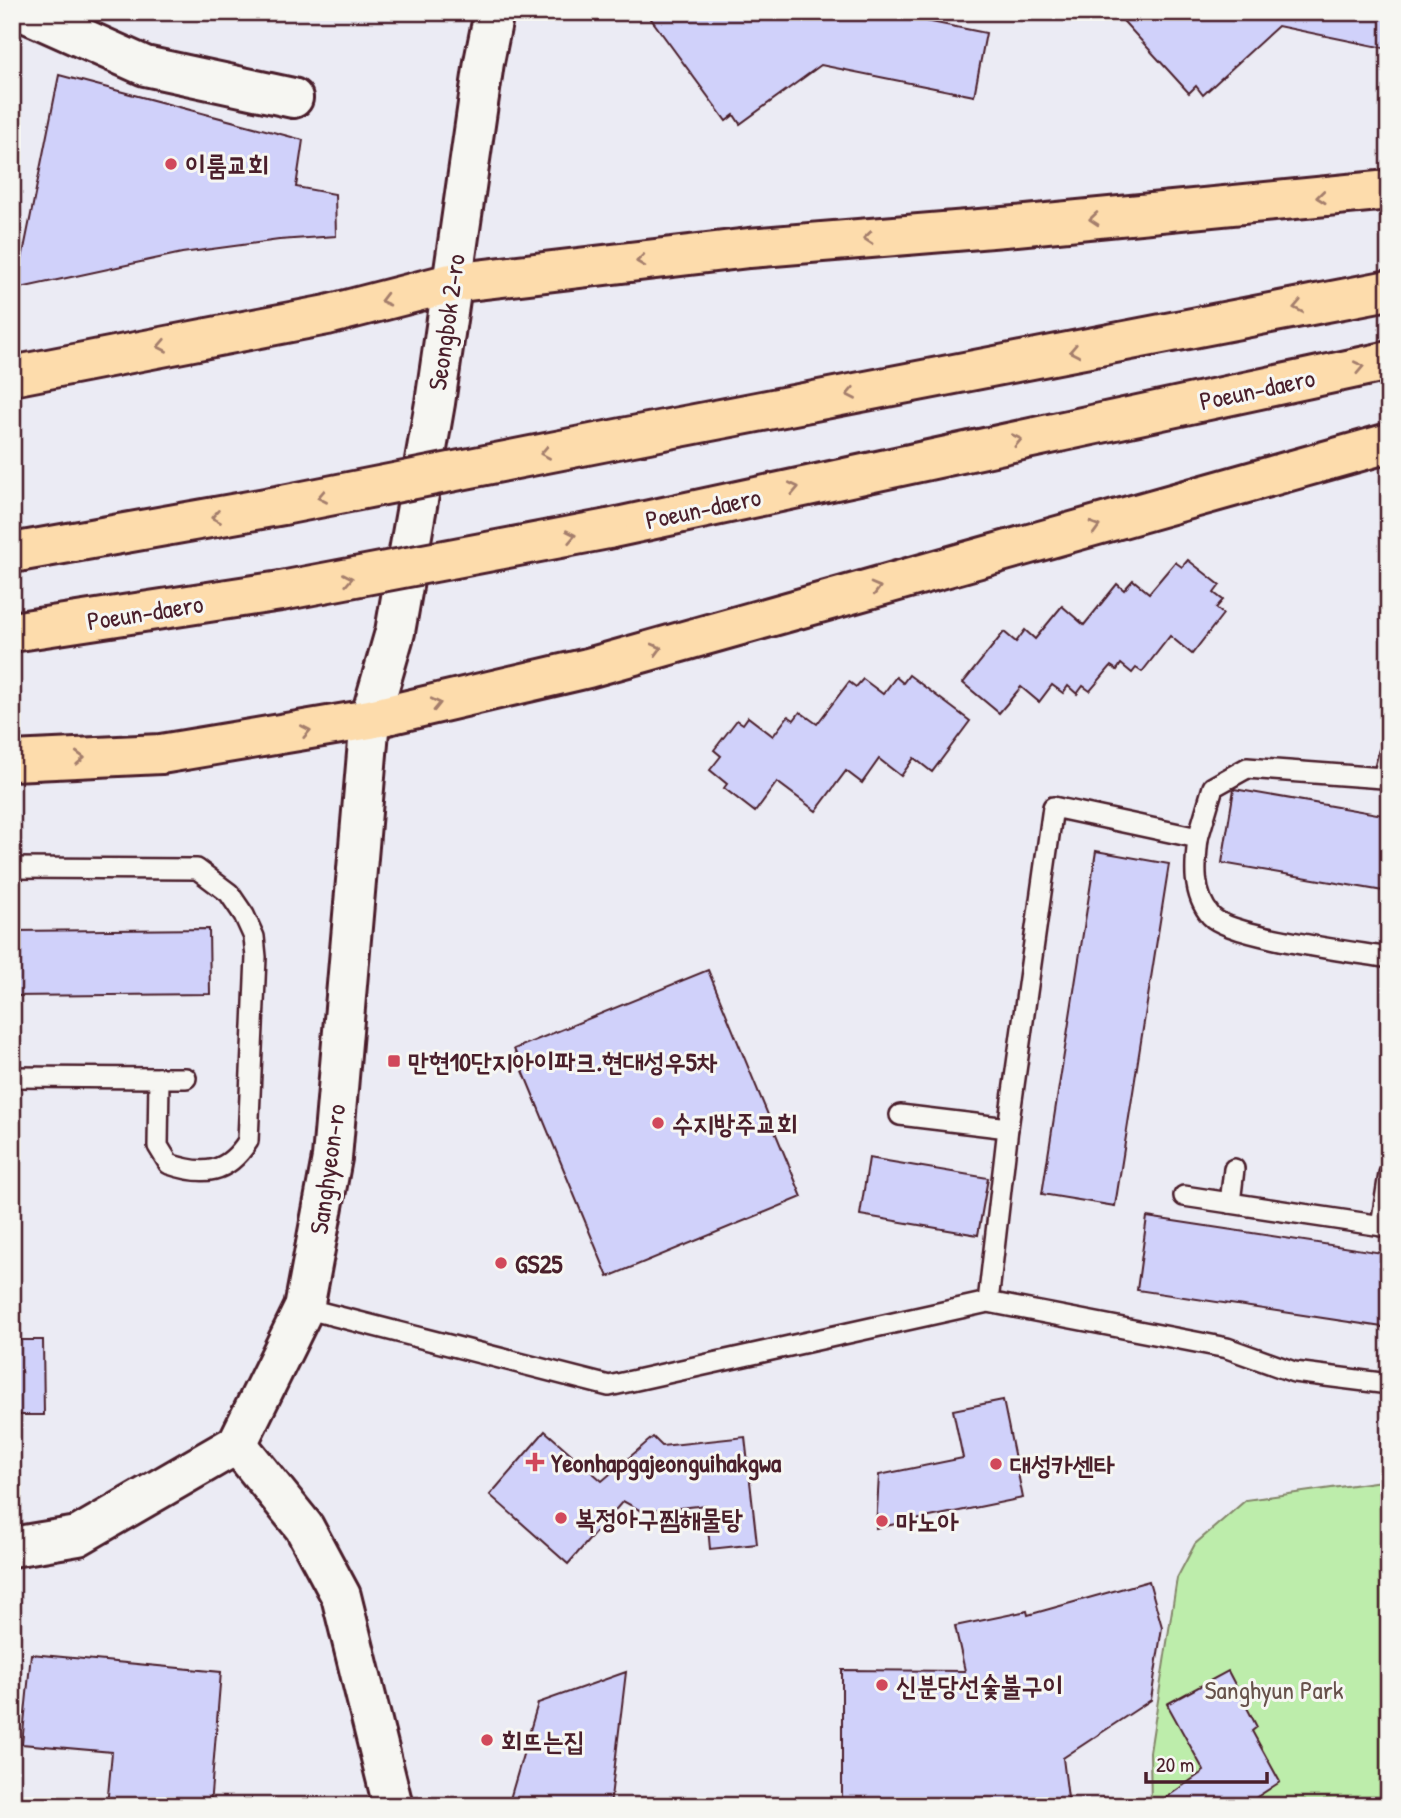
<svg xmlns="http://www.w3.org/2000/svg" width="1401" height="1818" viewBox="0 0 1401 1818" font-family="'Patrick Hand','Poor Story',sans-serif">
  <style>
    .green { fill: #bdedab; stroke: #84866b; stroke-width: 2 }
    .building { fill: #d0d1fa; stroke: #4a1f2b; stroke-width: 2 }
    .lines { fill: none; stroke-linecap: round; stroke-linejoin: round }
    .service-casing { stroke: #4a1f2b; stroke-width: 24 }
    .minor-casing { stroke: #4a1f2b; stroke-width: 44 }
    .tertiary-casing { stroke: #4a1f2b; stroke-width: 44 }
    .primary-casing { stroke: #4a1f2b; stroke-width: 44 }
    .service { stroke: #f6f6f2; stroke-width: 19 }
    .minor { stroke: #f6f6f2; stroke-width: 38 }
    .tertiary { stroke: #f6f6f2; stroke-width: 38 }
    .primary { stroke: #fddcac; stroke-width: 38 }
    .primary-bridge-casing { stroke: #4a1f2b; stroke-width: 44; stroke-linecap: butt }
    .primary-bridge { stroke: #fddcac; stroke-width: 38 }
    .oneway { stroke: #a47e6c }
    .poi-dot { fill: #d1495b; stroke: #f6f6f2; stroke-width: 2.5 }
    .labels { text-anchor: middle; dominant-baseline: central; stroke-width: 6; stroke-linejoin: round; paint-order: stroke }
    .poi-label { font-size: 26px; font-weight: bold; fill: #4a1f2b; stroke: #f6f6f2; text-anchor: start }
    .street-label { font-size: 26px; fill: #4a1f2b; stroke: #f6f6f2 }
    .park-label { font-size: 26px; fill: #67524b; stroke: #f6f6f2 }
  </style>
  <rect width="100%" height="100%" fill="#ebebf4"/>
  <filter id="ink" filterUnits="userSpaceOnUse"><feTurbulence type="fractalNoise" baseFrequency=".0143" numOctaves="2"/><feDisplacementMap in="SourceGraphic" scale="14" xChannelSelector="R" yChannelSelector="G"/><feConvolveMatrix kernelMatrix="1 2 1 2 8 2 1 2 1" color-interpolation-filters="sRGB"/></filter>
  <g filter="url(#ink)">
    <path class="green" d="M1389 1480V1806H1151L1150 1752 1177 1578 1195 1544 1246 1500Z"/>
    <g class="building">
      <path d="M646 12H907L906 17 986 33 974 96 821 65 740 124 734 115 726 121Z"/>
      <path d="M1115 12H1389V49L1278 26 1203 95 1196 86 1189 93Z"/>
      <path d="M59 75 303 140 296 187 335 194 336 236 279 240 182 253 16 289Z"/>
      <path d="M1188 560 1220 585 1214 593 1223 600 1216 608 1223 614 1192 654 1170 636 1142 672 1136 668 1132 673 1121 664 1117 670 1111 666 1090 691 1083 686 1077 694 1068 686 1063 693 1052 685 1039 702 1021 687 999 713 963 683 1004 632 1016 642 1025 630 1035 639 1062 606 1084 625 1117 584 1124 590 1133 580 1149 593 1175 562 1182 567Z"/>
      <path d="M909 675 970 721 932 772 914 758 901 776 879 759 862 783 846 771 816 811 777 782 755 812 724 788 727 784 710 770 721 756 714 750 737 720 743 724 748 717 773 736 788 716 794 720 800 712 817 724 849 682 856 687 863 679 883 694 896 677 903 683Z"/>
      <path d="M1234 789 1389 816V892L1222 863Z"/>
      <path d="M1096 851 1169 864 1115 1206 1042 1194Z"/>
      <path d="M209 929 210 994 12 996V931Z"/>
      <path d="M708 970 802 1197 608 1277 514 1049Z"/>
      <path d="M869 1158 988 1178 978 1235 860 1215Z"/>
      <path d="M1147 1217 1389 1254V1328L1137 1290Z"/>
      <path d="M12 1340H43L44 1415H12Z"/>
      <path d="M1003 1400 1023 1498 876 1528 879 1475 963 1458 953 1410Z"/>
      <path d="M545 1431 602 1481 653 1437 662 1446 745 1437 757 1544 710 1549 706 1505 643 1512 623 1501 568 1564 490 1495Z"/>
      <path d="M1149 1581 1162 1627 1151 1700 1063 1758 1069 1806H842V1670L965 1671 955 1626 1027 1611 1028 1615Z"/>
      <path d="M31 1654 221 1672 210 1806H107L112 1752 22 1744Z"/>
      <path d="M1228 1671 1257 1727 1252 1731 1280 1782 1243 1806H1154L1204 1771 1167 1704Z"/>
      <path d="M626 1672 610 1806H508L538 1703Z"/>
    </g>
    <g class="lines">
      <g class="service-casing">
        <g id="service">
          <path d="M1198 838 1213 787 1247 768 1383 778 1389 754"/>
          <path d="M12 868 197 869 229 893 244 915 254 937 256 957 248 1141C227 1174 204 1176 169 1164L158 1146 159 1078 12 1077"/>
          <path d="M159 1078H186"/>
          <path d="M900 1115 1008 1128 1053 807 1198 838C1195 865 1192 894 1211 916 1230 937 1355 952 1389 958"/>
          <path d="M1184 1196 1389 1227"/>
          <path d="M1230 1203 1234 1169"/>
          <path d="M1381 1226 1389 1174"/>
          <path d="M988 1302 1008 1128"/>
          <path d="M304 1308 609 1386 988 1302 1227 1348 1294 1372 1389 1384"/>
        </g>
      </g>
      <g class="minor-casing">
        <path id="minor" d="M24 12 145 66 293 98"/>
      </g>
      <g class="tertiary-casing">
        <g id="tertiary">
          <path d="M237 1444 304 1527 341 1596 393 1806"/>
          <path d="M12 1547 78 1536 237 1444 304 1308 332 1158 370 719 395 632 435 403 484 62 494 12"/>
        </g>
      </g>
      <g class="primary-casing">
        <g id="primary">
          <path d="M12 376 327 315 451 283 749 248 1016 226 1389 190"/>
          <path d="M612 440 1389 290"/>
          <path d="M608 529 1389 361"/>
          <path d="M12 553 283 505"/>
          <path d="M12 632 281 591"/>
          <path d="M12 761 161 754 370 719 588 668 1389 443"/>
        </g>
      </g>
      <use href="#service" class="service"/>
      <use href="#minor" class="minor"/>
      <use href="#tertiary" class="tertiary"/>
      <use href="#primary" class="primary"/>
      <g class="primary-bridge-casing">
        <g id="primary-bridge">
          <path d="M283 505 612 440"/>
          <path d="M281 591 608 529"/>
        </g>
      </g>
      <use href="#primary-bridge" class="primary-bridge"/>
    </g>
    <defs><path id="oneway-chevron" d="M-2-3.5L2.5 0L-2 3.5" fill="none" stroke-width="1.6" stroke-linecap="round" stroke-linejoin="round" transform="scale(1.75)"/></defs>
    <g class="oneway">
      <use href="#oneway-chevron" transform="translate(1321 197) rotate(174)"/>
      <use href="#oneway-chevron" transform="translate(1094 219) rotate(175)"/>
      <use href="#oneway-chevron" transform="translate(868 238) rotate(175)"/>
      <use href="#oneway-chevron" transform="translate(641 261) rotate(173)"/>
      <use href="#oneway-chevron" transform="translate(385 300) rotate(166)"/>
      <use href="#oneway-chevron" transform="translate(1298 307) rotate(169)"/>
      <use href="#oneway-chevron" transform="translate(162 346) rotate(169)"/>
      <use href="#oneway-chevron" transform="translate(1074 351) rotate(169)"/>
      <use href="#oneway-chevron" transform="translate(1359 367) rotate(-12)"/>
      <use href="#oneway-chevron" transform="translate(851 394) rotate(169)"/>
      <use href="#oneway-chevron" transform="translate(1017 440) rotate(-12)"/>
      <use href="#oneway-chevron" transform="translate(545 453) rotate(169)"/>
      <use href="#oneway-chevron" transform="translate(794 488) rotate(-12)"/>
      <use href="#oneway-chevron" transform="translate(322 497) rotate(169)"/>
      <use href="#oneway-chevron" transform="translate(216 517) rotate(170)"/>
      <use href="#oneway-chevron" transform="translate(1095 527) rotate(-16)"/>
      <use href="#oneway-chevron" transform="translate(571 536) rotate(-11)"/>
      <use href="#oneway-chevron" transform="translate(348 579) rotate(-11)"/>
      <use href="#oneway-chevron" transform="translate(876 588) rotate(-15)"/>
      <use href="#oneway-chevron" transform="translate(657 649) rotate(-15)"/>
      <use href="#oneway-chevron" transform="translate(436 704) rotate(-13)"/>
      <use href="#oneway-chevron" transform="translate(306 731) rotate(-11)"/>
      <use href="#oneway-chevron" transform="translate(80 758) rotate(-2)"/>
    </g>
  </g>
  <g class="poi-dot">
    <circle cx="171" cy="164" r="7"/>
    <rect x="387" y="1054" width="14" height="14" rx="3.5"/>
    <circle cx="658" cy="1123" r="7"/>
    <circle cx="501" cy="1263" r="7"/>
    <path d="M531.5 1451.5h7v7h7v7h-7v7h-7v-7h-7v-7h7z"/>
    <circle cx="996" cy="1464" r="7"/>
    <circle cx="561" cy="1518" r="7"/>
    <circle cx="882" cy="1521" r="7"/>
    <circle cx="882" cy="1685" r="7"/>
    <circle cx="487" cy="1740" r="7"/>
  </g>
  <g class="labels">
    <g class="poi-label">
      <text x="185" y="164">이룸교회</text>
      <text x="408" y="1061">만현10단지아이파크.현대성우5차</text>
      <text x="672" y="1123">수지방주교회</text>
      <text x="515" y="1263">GS25</text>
      <text x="551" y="1462">Yeonhapgajeonguihakgwa</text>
      <text x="1010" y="1464">대성카센타</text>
      <text x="575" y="1518">복정아구찜해물탕</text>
      <text x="896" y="1521">마노아</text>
      <text x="896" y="1685">신분당선숯불구이</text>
      <text x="501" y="1740">회뜨는집</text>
    </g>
    <g class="street-label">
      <text transform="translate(446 322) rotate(-82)">Seongbok 2-ro</text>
      <text transform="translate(1257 389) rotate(-12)">Poeun-daero</text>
      <text transform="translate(703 508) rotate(-12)">Poeun-daero</text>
      <text transform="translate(145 612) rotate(-9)">Poeun-daero</text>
      <text transform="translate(327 1169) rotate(-82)">Sanghyeon-ro</text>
    </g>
    <g class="park-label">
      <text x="1274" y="1689">Sanghyun Park</text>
    </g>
  </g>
  <rect width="1401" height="1818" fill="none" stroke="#f6f6f2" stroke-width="42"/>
  <rect x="21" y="21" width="1359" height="1776" fill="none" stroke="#4a1f2b" stroke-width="2.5" filter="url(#ink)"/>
  <path d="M1146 1772v10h121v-10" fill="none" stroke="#4a1f2b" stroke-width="3.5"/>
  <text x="1156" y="1772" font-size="21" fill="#4a1f2b" stroke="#f6f6f2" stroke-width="5" paint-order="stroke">20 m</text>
</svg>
